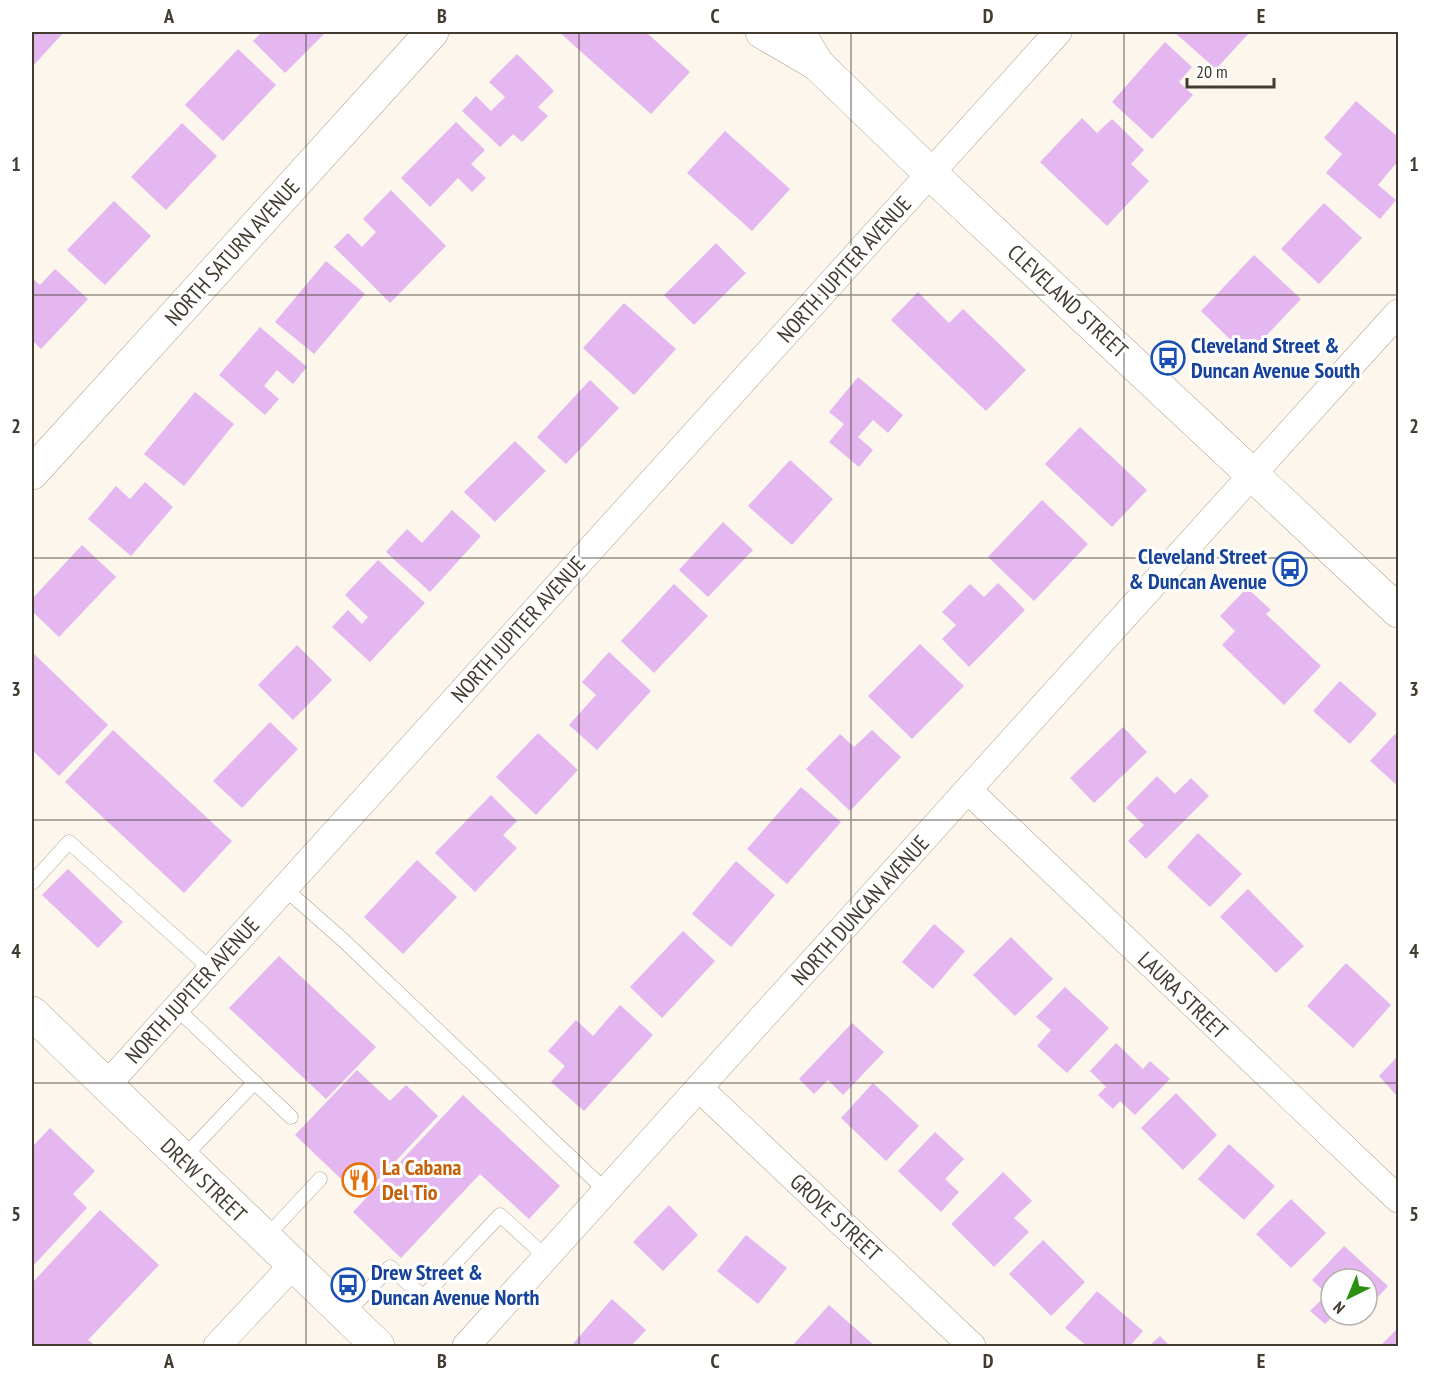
<svg xmlns="http://www.w3.org/2000/svg" width="1430" height="1378" viewBox="0 0 1430 1378" font-family="'PT Sans Narrow',sans-serif">
  <style>
    .building { fill: #e4b7f0 }
    .lines { fill: none; stroke-linecap: round; stroke-linejoin: round }
    .service-casing { stroke: #b3a38b; stroke-width: 15 }
    .minor-casing { stroke: #b3a38b; stroke-width: 28 }
    .tertiary-casing { stroke: #b3a38b; stroke-width: 34 }
    .secondary-casing { stroke: #b3a38b; stroke-width: 34 }
    .service { stroke: #fff; stroke-width: 14 }
    .minor { stroke: #fff; stroke-width: 27 }
    .tertiary { stroke: #fff; stroke-width: 33 }
    .secondary { stroke: #fff; stroke-width: 33 }
    .grid { fill: none; stroke: #413b30; stroke-width: 1.5; stroke-opacity: 0.55 }
    .labels { text-anchor: middle; dominant-baseline: central; stroke-width: 6; stroke-linejoin: round; paint-order: stroke }
    .street-label { font-size: 22px; fill: #413b30; stroke: #fff }
    .transit-label { font-size: 22px; font-weight: bold; fill: #164399; stroke: #fff; text-anchor: start }
    .food-label { font-size: 22px; font-weight: bold; fill: #c56008; stroke: #fff; text-anchor: start }
    .neatline { fill: none; stroke: #413b30; stroke-width: 2 }
    .grid-label { font-size: 20px; text-anchor: middle; font-weight: bold; fill: #413b30 }
  </style>
  <rect width="100%" height="100%" fill="#fdf6ec"/>
  <g class="building">
    <path d="M32 32H64L32 67Z"/>
    <path d="M262 32H326L285 73 253 41Z"/>
    <path d="M559 32H646L690 72 651 114Z"/>
    <path d="M1174 32H1250L1216 69Z"/>
    <path d="M1165 42 1192 67 1179 82 1193 95 1152 139 1112 102Z"/>
    <path d="M238 49 276 85 223 141 185 105Z"/>
    <path d="M517 54 554 91 538 107 548 116 522 142 513 134 500 147 462 111 476 96 491 111 505 97 489 82Z"/>
    <path d="M1356 101 1398 137V161L1378 185 1396 200 1380 219 1326 173 1342 154 1324 138Z"/>
    <path d="M1082 118 1097 133 1112 119 1144 150 1131 164 1149 181 1107 226 1040 162Z"/>
    <path d="M456 122 485 150 471 164 486 178 472 192 458 178 430 207 401 178Z"/>
    <path d="M182 123 217 156 166 210 131 177Z"/>
    <path d="M725 131 790 189 752 231 687 173Z"/>
    <path d="M391 190 446 246 390 303 334 247 348 233 362 247 376 232 363 219Z"/>
    <path d="M114 201 151 236 105 285 67 250Z"/>
    <path d="M1324 203 1362 238 1319 284 1281 249Z"/>
    <path d="M716 243 746 273 694 325 664 295Z"/>
    <path d="M1254 255 1301 299 1247 356 1201 311Z"/>
    <path d="M326 261 365 294 314 354 275 322Z"/>
    <path d="M55 269 88 299 41 349 32 340V278L40 285Z"/>
    <path d="M918 292 949 323 963 309 1026 370 986 411 891 320Z"/>
    <path d="M624 303 676 349 634 395 583 348Z"/>
    <path d="M260 327 307 367 293 384 277 370 264 386 279 399 265 415 219 375Z"/>
    <path d="M858 377 903 415 888 433 873 420 858 437 873 450 859 467 829 442 844 424 829 412Z"/>
    <path d="M590 380 619 408 566 464 537 437Z"/>
    <path d="M195 392 234 424 184 486 144 454Z"/>
    <path d="M1080 427 1147 490 1112 527 1045 464Z"/>
    <path d="M515 441 546 471 495 522 464 492Z"/>
    <path d="M790 460 833 499 792 545 748 506Z"/>
    <path d="M145 482 173 507 131 556 88 519 116 486 130 499Z"/>
    <path d="M1042 500 1088 544 1034 601 988 557Z"/>
    <path d="M452 510 481 536 430 592 386 552 407 529 422 543Z"/>
    <path d="M723 522 753 550 708 597 679 570Z"/>
    <path d="M82 545 116 577 59 637 32 611V599Z"/>
    <path d="M378 560 425 603 370 662 332 627 348 610 362 624 368 617 345 595Z"/>
    <path d="M998 583 1025 610 969 667 942 639 956 625 942 612 970 584 984 597Z"/>
    <path d="M674 584 708 616 654 673 621 641Z"/>
    <path d="M1247 588 1271 610 1266 614 1321 666 1284 705 1222 645 1235 631 1220 616Z"/>
    <path d="M920 644 964 686 912 739 868 696Z"/>
    <path d="M297 645 332 680 293 720 258 685Z"/>
    <path d="M32 652 108 725 59 776 32 750Z"/>
    <path d="M609 652 651 691 597 750 569 725 596 695 582 682Z"/>
    <path d="M1340 681 1377 714 1350 744 1313 711Z"/>
    <path d="M270 722 298 749 242 808 213 781Z"/>
    <path d="M1123 727 1147 752 1094 803 1070 778Z"/>
    <path d="M113 730 232 841 184 893 65 782Z"/>
    <path d="M872 730 901 757 850 811 806 769 840 734 854 747Z"/>
    <path d="M538 733 578 770 536 815 496 777Z"/>
    <path d="M1395 734 1398 737V786L1370 761Z"/>
    <path d="M1157 776 1175 794 1191 778 1209 796 1146 859 1128 841 1144 825 1126 808Z"/>
    <path d="M801 787 841 822 787 884 747 849Z"/>
    <path d="M491 795 517 821 503 835 517 848 475 892 435 853Z"/>
    <path d="M1198 833 1242 874 1210 907 1167 867Z"/>
    <path d="M417 860 457 897 403 954 364 917Z"/>
    <path d="M736 861 775 895 731 947 692 914Z"/>
    <path d="M68 869 123 922 98 948 42 895Z"/>
    <path d="M1248 889 1304 946 1276 973 1220 917Z"/>
    <path d="M934 924 965 951 933 989 902 962Z"/>
    <path d="M683 931 715 961 662 1018 630 987Z"/>
    <path d="M1011 937 1053 979 1015 1016 973 975Z"/>
    <path d="M279 956 376 1047 326 1099 229 1008Z"/>
    <path d="M1346 963 1391 1005 1353 1048 1307 1006Z"/>
    <path d="M1065 987 1109 1028 1067 1073 1037 1046 1051 1030 1036 1017Z"/>
    <path d="M620 1005 653 1035 584 1111 551 1082 565 1066 548 1051 576 1020 593 1036Z"/>
    <path d="M852 1023 884 1052 843 1095 828 1080 814 1094 799 1079Z"/>
    <path d="M1116 1043 1143 1069 1150 1061 1170 1079 1135 1115 1120 1101 1113 1109 1098 1095 1106 1087 1090 1071Z"/>
    <path d="M1398 1056V1097L1379 1076Z"/>
    <path d="M357 1070 390 1101 406 1085 438 1116 361 1198 295 1135Z"/>
    <path d="M873 1083 919 1126 886 1161 841 1118Z"/>
    <path d="M1176 1093 1217 1135 1183 1170 1141 1128Z"/>
    <path d="M463 1095 560 1186 529 1219 480 1174 401 1258 353 1212Z"/>
    <path d="M50 1128 95 1171 73 1194 87 1208 32 1267V1147Z"/>
    <path d="M935 1132 964 1159 945 1179 959 1192 941 1212 898 1171Z"/>
    <path d="M1229 1144 1275 1186 1244 1220 1198 1179Z"/>
    <path d="M1003 1172 1032 1201 1014 1218 1029 1232 994 1267 951 1224Z"/>
    <path d="M1291 1199 1326 1233 1291 1268 1256 1234Z"/>
    <path d="M669 1205 698 1235 663 1271 633 1242Z"/>
    <path d="M100 1210 159 1265 88 1340 96 1346H32V1283Z"/>
    <path d="M746 1235 787 1268 758 1304 717 1271Z"/>
    <path d="M1043 1240 1085 1282 1051 1316 1009 1274Z"/>
    <path d="M1344 1246 1388 1286 1367 1309V1279H1331V1315H1334L1325 1324 1310 1311 1327 1294 1312 1280Z"/>
    <path d="M1097 1291 1143 1331 1130 1346H1087L1065 1328Z"/>
    <path d="M612 1299 646 1330 631 1346H571Z"/>
    <path d="M829 1305 875 1346H792Z"/>
    <path d="M1398 1328V1346H1380Z"/>
    <path d="M1160 1336 1170 1346H1149Z"/>
  </g>
  <g class="lines">
    <g class="service-casing">
      <g id="service">
        <path d="M32 883 69 842 211 969"/>
        <path d="M284 888 343 940 606 1191"/>
        <path d="M176 1008 291 1117"/>
        <path d="M182 1159 255 1082"/>
        <path d="M266 1237 320 1179"/>
        <path d="M345 1315 390 1267 423 1297 500 1215 546 1257"/>
      </g>
    </g>
    <g class="minor-casing">
      <g id="minor">
        <path d="M968 790 1398 1199"/>
        <path d="M106 1086 1058 32"/>
        <path d="M699 1088 972 1346"/>
        <path d="M217 1346 292 1266"/>
        <path d="M466 1346 1398 313"/>
      </g>
    </g>
    <g class="tertiary-casing">
      <g id="tertiary">
        <path d="M762 32 817 64"/>
        <path d="M798 32 818 65 930 173 1398 611"/>
        <path d="M32 473 432 32"/>
      </g>
    </g>
    <g class="secondary-casing">
      <path id="secondary" d="M32 1013 378 1346"/>
    </g>
    <use href="#service" class="service"/>
    <use href="#minor" class="minor"/>
    <use href="#tertiary" class="tertiary"/>
    <use href="#secondary" class="secondary"/>
  </g>
  <path class="grid" d="M306 32V1346M579 32V1346M851 32V1346M1124 32V1346M32 295H1398M32 558H1398M32 820H1398M32 1083H1398"/>
  <defs>
    <g id="bus-ring" transform="scale(1.725)"><circle r="9.5" fill="#fff" stroke="#1a4fb4" stroke-width="1.5"/><path d="M-5-6H5V4H4V6H2V4H-2V6H-4V4H-5ZM-3.5-4V0h7V-4ZM-3.5 1.2v1.5H-2V1.2ZM2 1.2v1.5H3.5V1.2Z" fill="#1a4fb4"/></g>
    <g id="restaurant-ring" transform="scale(1.725)"><circle r="9.5" fill="#fff" stroke="#e8710a" stroke-width="1.5"/><path d="M-5-6h1v4h1v-4h1v4h1v-4h1v5L-1.5 .5V6h-2V.5L-5-1ZM5-6V6H3V1.5H1.5Q1.5-4 5-6Z" fill="#e8710a"/></g>
  </defs>
  <g fill-rule="evenodd">
    <use href="#bus-ring" x="1168" y="358"/>
    <use href="#bus-ring" x="1290" y="569"/>
    <use href="#restaurant-ring" x="359" y="1180"/>
    <use href="#bus-ring" x="348" y="1285"/>
  </g>
  <g class="labels">
    <g class="street-label">
      <text transform="translate(232 252) rotate(-48)">NORTH SATURN AVENUE</text>
      <text transform="translate(844 269) rotate(-48)">NORTH JUPITER AVENUE</text>
      <text transform="translate(1068 301) rotate(43)">CLEVELAND STREET</text>
      <text transform="translate(518 629) rotate(-48)">NORTH JUPITER AVENUE</text>
      <text transform="translate(860 910) rotate(-48)">NORTH DUNCAN AVENUE</text>
      <text transform="translate(192 990) rotate(-48)">NORTH JUPITER AVENUE</text>
      <text transform="translate(1183 995) rotate(44)">LAURA STREET</text>
      <text transform="translate(204 1180) rotate(44)">DREW STREET</text>
      <text transform="translate(836 1217) rotate(43)">GROVE STREET</text>
    </g>
    <g class="transit-label">
      <text x="1191" y="345">Cleveland Street &amp;<tspan x="1191" dy="25">Duncan Avenue South</tspan></text>
      <text x="1267" y="556" text-anchor="end">Cleveland Street<tspan x="1267" dy="25">&amp; Duncan Avenue</tspan></text>
      <text x="371" y="1272">Drew Street &amp;<tspan x="371" dy="25">Duncan Avenue North</tspan></text>
    </g>
    <g class="food-label">
      <text x="382" y="1167">La Cabana<tspan x="382" dy="25">Del Tio</tspan></text>
    </g>
  </g>
  <rect width="1430" height="1378" fill="none" stroke="#ffffff" stroke-width="66"/>
  <g transform="translate(1349 1297) rotate(223)"><circle r="28" fill="#ffffff" stroke="#b3b1ac" stroke-width="1.5"/>
  <path d="M0-4.5L10 22L0 15L-10 22Z" fill="#2a9011"/>
  <text y="-9" font-size="16" font-weight="bold" text-anchor="middle" fill="#413b30">N</text>
  </g>
  <path d="M1187 78v9h87v-9" fill="none" stroke="#413b30" stroke-width="3"/>
  <text x="1196" y="78" font-size="18" fill="#413b30" stroke="#ffffff" stroke-width="4.5" paint-order="stroke">20 m</text>
  <rect x="33" y="33" width="1364" height="1312" class="neatline"/>
  <g class="grid-label">
    <text x="169" y="23">A</text>
    <text x="442" y="23">B</text>
    <text x="715" y="23">C</text>
    <text x="988" y="23">D</text>
    <text x="1261" y="23">E</text>
    <text x="16" y="171">1</text>
    <text x="1414" y="171">1</text>
    <text x="16" y="433">2</text>
    <text x="1414" y="433">2</text>
    <text x="16" y="696">3</text>
    <text x="1414" y="696">3</text>
    <text x="16" y="958">4</text>
    <text x="1414" y="958">4</text>
    <text x="16" y="1221">5</text>
    <text x="1414" y="1221">5</text>
    <text x="169" y="1368">A</text>
    <text x="442" y="1368">B</text>
    <text x="715" y="1368">C</text>
    <text x="988" y="1368">D</text>
    <text x="1261" y="1368">E</text>
  </g>
</svg>
